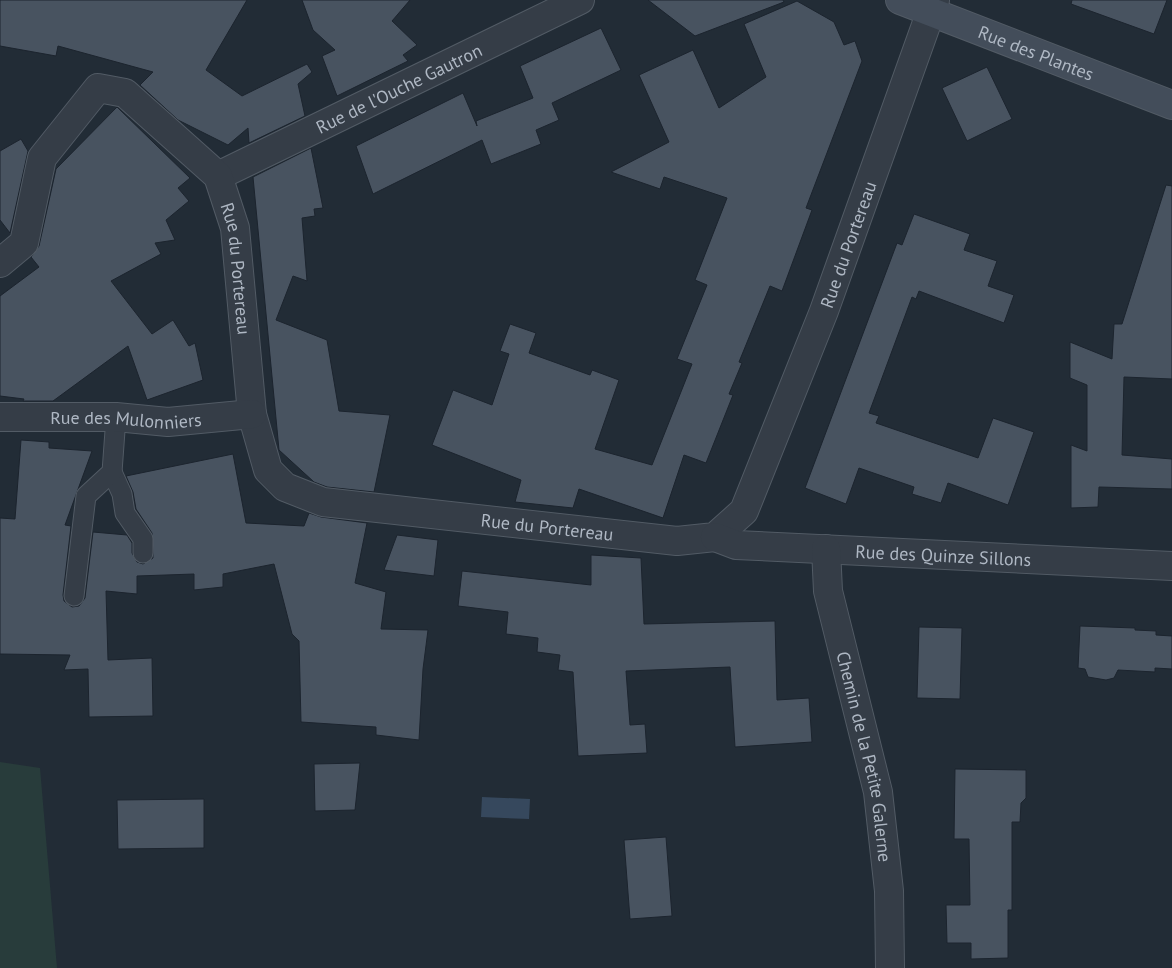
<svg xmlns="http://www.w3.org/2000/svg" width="1172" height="968" viewBox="0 0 1172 968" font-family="'PT Sans',sans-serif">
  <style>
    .green { fill: #283c3b }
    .water { fill: #36485d }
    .building { fill: #485360; stroke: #1c242e }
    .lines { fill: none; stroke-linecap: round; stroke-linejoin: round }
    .lane-casing { stroke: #525b65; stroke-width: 21 }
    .street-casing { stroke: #525b65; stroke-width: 30 }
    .secondary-casing { stroke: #525b65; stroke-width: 30 }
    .lane { stroke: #353d47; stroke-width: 19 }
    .street { stroke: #353d47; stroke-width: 28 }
    .secondary { stroke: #434d5a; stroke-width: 28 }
    .labels { text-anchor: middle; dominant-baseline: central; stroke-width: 4; stroke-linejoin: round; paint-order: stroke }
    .street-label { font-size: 18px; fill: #afb8c4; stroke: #1a222c }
  </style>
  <rect width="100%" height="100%" fill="#222c36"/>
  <path class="green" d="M0 762 40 768 57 968H0Z"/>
  <path class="water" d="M482 797 530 799 529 819 481 817Z"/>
  <g class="building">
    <path d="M0 0H247L206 70 242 96 307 64 312 72 298 84 305 116 249 143 248 128 228 145 178 120 140 85 153 72 58 46 56 56 0 46Z"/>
    <path d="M302 0H410L392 21 417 45 403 55 408 61 337 96 322 56 335 50 313 30Z"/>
    <path d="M648 0H783L784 2 695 36Z"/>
    <path d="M1072 0H1167L1154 34 1071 4Z"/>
    <path d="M797 1 834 22 844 45 855 41 862 61 806 208 812 210 782 291 770 286 739 362 742 363 729 394 733 395 706 463 684 455 663 518 579 489 573 508 515 502 521 480 432 445 453 390 492 405 509 354 500 351 510 324 536 333 529 353 590 375 592 370 619 380 595 449 652 465 692 364 677 359 707 285 695 280 727 198 664 177 660 189 611 172 669 142 639 75 693 50 719 108 766 77 744 24Z"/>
    <path d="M601 28 621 70 552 103 559 120 536 130 541 144 491 164 482 140 373 194 356 146 463 93 477 126 476 121 533 98 520 66Z"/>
    <path d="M987 67 1012 119 967 141 942 88Z"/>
    <path d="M117 107 190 178 178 188 189 201 166 220 175 240 155 243 161 254 111 281 152 334 173 320 189 346 195 343 203 380 147 400 128 346 53 401H23L24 399 0 396V296L39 267 31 257 39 246 56 169Z"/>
    <path d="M21 139 28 151 10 233 0 220V151Z"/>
    <path d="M311 148 323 208 314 209 315 216 302 218 307 281 293 276 276 320 327 340 339 411 390 415 374 492 327 487 314 482 279 450 253 177Z"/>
    <path d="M1166 185 1172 186V379L1124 377 1122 455 1172 459V489L1099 487 1098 507 1071 508V445L1087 451V385L1070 378V342L1112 359 1114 324H1122Z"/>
    <path d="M914 214 970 234 964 250 997 261 988 286 1014 295 1004 323 919 291 916 299 912 297 869 413 879 416 876 423 978 458 993 418 1034 432 1008 505 948 483 941 503 912 494 914 487 859 468 846 504 805 488 897 243 902 245Z"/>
    <path d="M21 440 49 442V448L92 451 65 525 71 526 63 595 64 601 72 607 79 606 85 598 93 532 127 535 132 543V553L137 562 143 564 153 558 152 533 136 509 133 492 126 476 233 454 246 523 304 526 309 513 321 517 367 523 355 583 386 592 381 629 428 630 423 669 419 740 376 735V727L301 722 299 641 292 634 274 564 223 574V587L194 590V574L137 576V594L106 591 108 660 152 658 153 716 89 717 88 669 64 670 70 655 0 654V518L15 519Z"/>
    <path d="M397 535 438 540 434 576 384 570Z"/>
    <path d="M591 555 641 558 644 624 775 621 777 700 809 698 812 742 735 747 730 667 626 671 630 725 645 724 647 753 578 756 573 672 558 670 560 655 537 652 538 638 506 634 508 612 458 606 462 571 591 585Z"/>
    <path d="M1080 626 1135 628V630L1156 631V635L1172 636V669L1155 668V672L1118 670 1114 678 1106 680 1088 677 1085 669 1078 668Z"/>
    <path d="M919 627 962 628 960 699 917 698Z"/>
    <path d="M360 763 355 810 315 811 314 764Z"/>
    <path d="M955 769 1026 770V798L1021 803 1020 822H1012V910H1008V958L971 959V943H947L946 905H970L969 839H954Z"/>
    <path d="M204 799V848L118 849 117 800Z"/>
    <path d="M666 837 672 916 630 919 624 840Z"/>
  </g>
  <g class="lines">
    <g class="lane-casing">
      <g id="lane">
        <path d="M112 472 122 494 125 513 143 539V553"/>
        <path d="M74 596 86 496 112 472 116 417"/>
      </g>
    </g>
    <g class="street-casing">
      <g id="street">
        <path id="s1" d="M218 176 580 0"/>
        <path id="s2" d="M0 263 24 243 42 158 98 88 125 93 218 176 235 228 252 414 268 470 285 487 323 502 677 541 715 537 744 511 824 311 935 0"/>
        <path id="s3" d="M0 417H116L168 422 252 414"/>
        <path id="s4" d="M715 537 736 545 1172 566"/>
        <path id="s5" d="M826 549 828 591 878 792 889 891 890 968"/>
      </g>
    </g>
    <g class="secondary-casing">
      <g id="secondary">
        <path id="s6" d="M900 0 1172 105"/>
      </g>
    </g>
    <use href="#lane" class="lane"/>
    <use href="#street" class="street"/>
    <use href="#secondary" class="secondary"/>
  </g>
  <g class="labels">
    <g class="street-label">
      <text stroke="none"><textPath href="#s6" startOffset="146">Rue des Plantes</textPath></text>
      <text stroke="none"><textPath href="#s1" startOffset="201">Rue de l'Ouche Gautron</textPath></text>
      <text stroke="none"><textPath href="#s2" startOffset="1444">Rue du Portereau</textPath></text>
      <text stroke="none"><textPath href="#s2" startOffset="455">Rue du Portereau</textPath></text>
      <text stroke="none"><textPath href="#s3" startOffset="126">Rue des Mulonniers</textPath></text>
      <text stroke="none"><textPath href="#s2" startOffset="950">Rue du Portereau</textPath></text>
      <text stroke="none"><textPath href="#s4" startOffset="230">Rue des Quinze Sillons</textPath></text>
      <text stroke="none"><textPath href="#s5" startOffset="212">Chemin de la Petite Galerne</textPath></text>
    </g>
  </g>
</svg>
